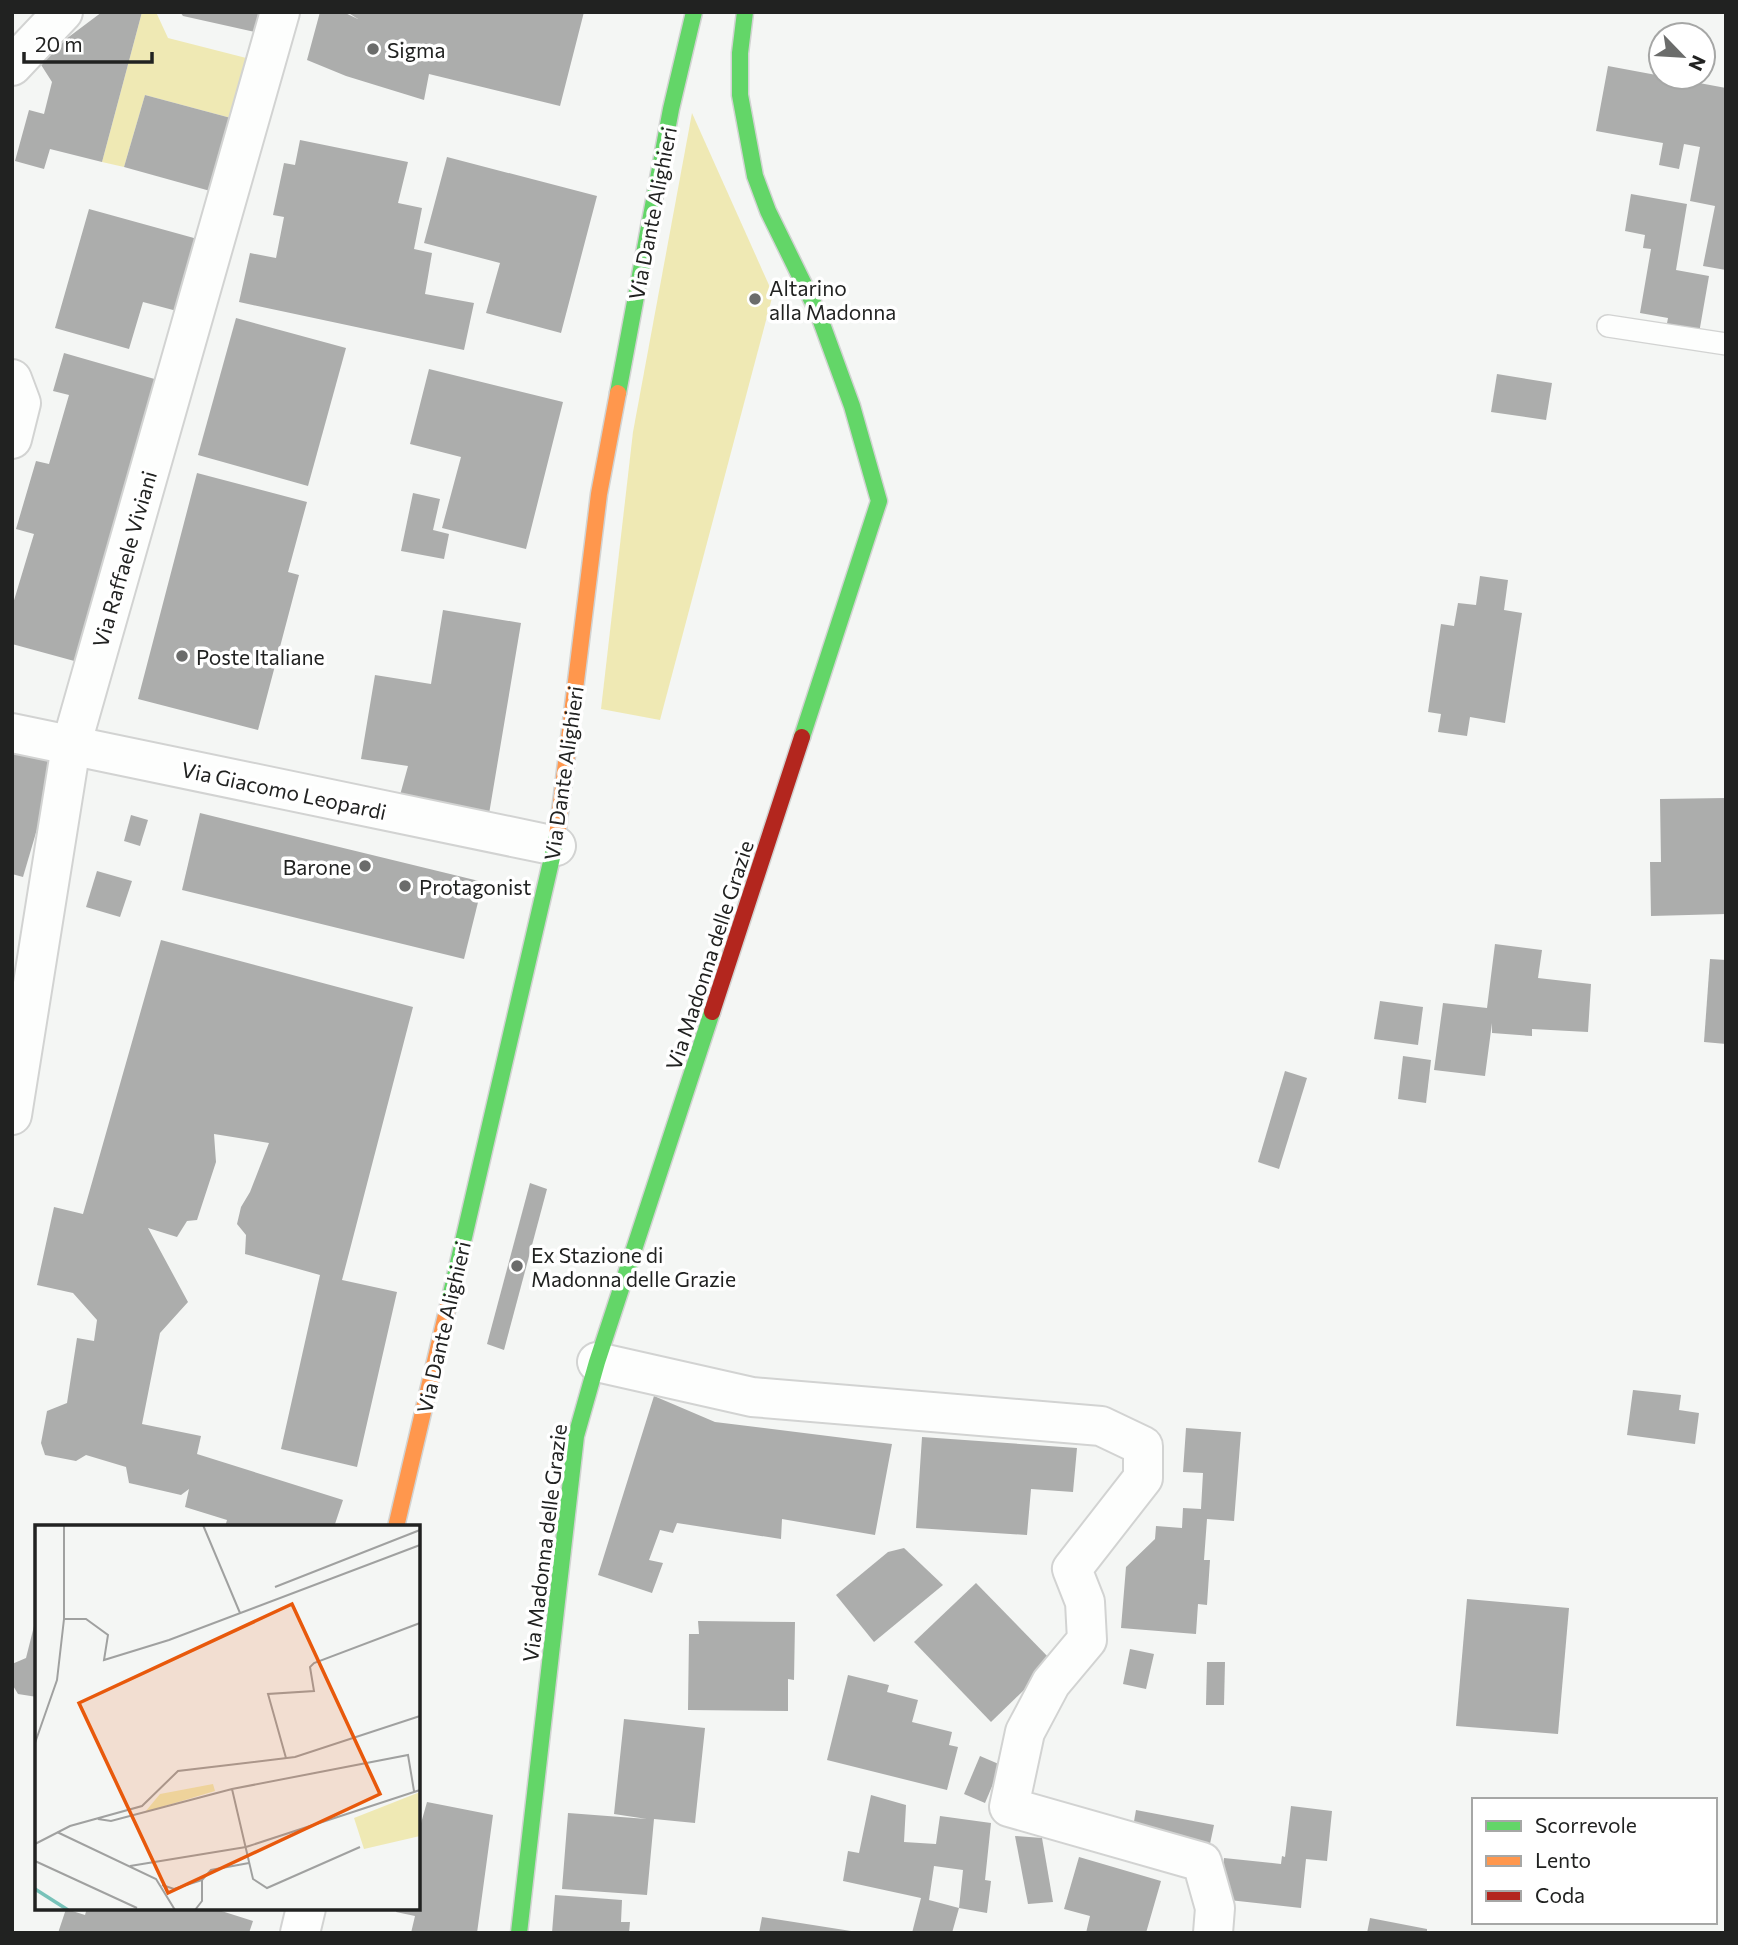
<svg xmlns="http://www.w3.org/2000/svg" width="1738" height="1945" viewBox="0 0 1738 1945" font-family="Commissioner,sans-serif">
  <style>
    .green { fill: #efe9b4 }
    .building { fill: #acadac }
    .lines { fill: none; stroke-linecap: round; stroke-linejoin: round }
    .lane-casing { stroke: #d2d3d2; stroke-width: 24 }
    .street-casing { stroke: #d2d3d2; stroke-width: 42 }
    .fast-casing { stroke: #d2d3d2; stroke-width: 19 }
    .slow-casing { stroke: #d2d3d2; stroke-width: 19 }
    .jam-casing { stroke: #d2d3d2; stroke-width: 19 }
    .lane { stroke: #fdfefd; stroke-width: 21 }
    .street { stroke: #fdfefd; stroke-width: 38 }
    .fast { stroke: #63d668; stroke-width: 16 }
    .slow { stroke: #ff974d; stroke-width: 16 }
    .jam { stroke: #b3261e; stroke-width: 16 }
    .poi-dot { fill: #6b6c6b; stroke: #fff; stroke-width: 2.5 }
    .labels { text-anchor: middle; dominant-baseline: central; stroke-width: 7; stroke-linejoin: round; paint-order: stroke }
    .poi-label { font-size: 21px; fill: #212221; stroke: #fff; text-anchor: start }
    .street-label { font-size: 21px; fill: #212221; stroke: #fff }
    .inset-river { fill: none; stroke: #77c2b9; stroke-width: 3.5 }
    .inset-road { fill: none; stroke: #a0a1a0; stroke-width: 2 }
    .view { fill: #e8590c; fill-opacity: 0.15; stroke: #e8590c; stroke-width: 3.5 }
    .inset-edge { fill: none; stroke: #212221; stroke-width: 3.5 }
  </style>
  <rect width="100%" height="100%" fill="#f4f6f4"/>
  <g class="green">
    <path d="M142 12H156L168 38 258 61 242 121 145 95 124 167 102 162Z"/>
    <path d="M692 113 773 294 660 720 601 709 633 432Z"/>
  </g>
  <g class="building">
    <path d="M102 12H142L102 162 50 149 44 169 15 161 29 110 44 114 52 82 38 60Z"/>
    <path d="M180 12H265L259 33 183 16Z"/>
    <path d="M320 12H343L358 19 347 12H584L560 106 429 74 424 100 346 76 307 60Z"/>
    <path d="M1608 66 1726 88V270L1703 266 1715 206 1690 201 1700 147 1684 144 1679 169 1659 165 1663 143 1596 131Z"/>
    <path d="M145 95 242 121 221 194 124 167Z"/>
    <path d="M300 140 408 162 398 203 422 208 414 249 432 253 425 294 474 303 464 350 239 302 250 253 276 258 284 217 273 215 284 163 295 165Z"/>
    <path d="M447 157 597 196 561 333 486 313 500 263 424 243Z"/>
    <path d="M1631 194 1687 204 1676 270 1709 276 1698 339 1665 334 1668 318 1640 313 1651 249 1643 248 1645 235 1625 231Z"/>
    <path d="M89 209 212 243 192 315 143 302 129 349 55 328Z"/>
    <path d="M236 318 346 348 308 486 198 455Z"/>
    <path d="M64 353 158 380 78 662 12 644V607L34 534 16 529 36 461 49 464 69 395 53 391Z"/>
    <path d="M429 369 563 402 526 549 442 528 461 457 410 444Z"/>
    <path d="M1497 374 1552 383 1546 420 1491 412Z"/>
    <path d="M197 473 307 502 288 572 299 575 258 730 138 699Z"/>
    <path d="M413 493 440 499 433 530 449 534 444 559 401 551Z"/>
    <path d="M1480 576 1508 580 1504 610 1522 613 1505 723 1470 717 1467 736 1438 732 1441 714 1428 712 1441 624 1454 626 1458 603 1476 605Z"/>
    <path d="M443 610 521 623 488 820 397 806 408 766 361 759 375 675 431 684Z"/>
    <path d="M12 727 62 744 23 877 12 874Z"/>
    <path d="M1726 798V914L1651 916 1650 862H1661L1660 799Z"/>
    <path d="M200 813 483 882 464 959 182 890Z"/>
    <path d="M131 815 148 820 140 846 124 841Z"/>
    <path d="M97 871 132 881 120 917 86 907Z"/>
    <path d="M161 940 413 1007 342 1280 397 1292 357 1467 281 1449 320 1275 245 1254 246 1235 237 1224 241 1207 250 1192 269 1143 214 1134 216 1162 197 1220 187 1221 177 1237 148 1228 188 1302 160 1333 142 1424 201 1436 197 1454 343 1500 334 1527H225L227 1520 185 1507 189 1489 181 1495 129 1483 126 1467 86 1455 76 1461 45 1455 41 1443 47 1411 67 1403 77 1338 94 1341 97 1320 73 1293 37 1285 54 1207 83 1214Z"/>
    <path d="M1495 944 1542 950 1538 978 1591 984 1588 1032 1532 1029V1036L1492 1033V1023L1485 1076 1434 1070 1443 1003 1487 1008Z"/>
    <path d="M1710 959 1726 960V1044L1704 1042Z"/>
    <path d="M1380 1001 1423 1007 1418 1045 1374 1039Z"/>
    <path d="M1403 1056 1431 1060 1426 1103 1398 1099Z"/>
    <path d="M1285 1071 1307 1078 1279 1169 1258 1162Z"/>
    <path d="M530 1183 547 1189 504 1350 487 1344Z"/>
    <path d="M1633 1390 1681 1395 1679 1410 1699 1413 1695 1444 1627 1435Z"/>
    <path d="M654 1396 715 1422 892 1444 875 1535 782 1519 781 1539 677 1523 673 1533 660 1530 649 1560 663 1563 652 1593 598 1575Z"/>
    <path d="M1186 1428 1241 1432 1234 1521 1207 1519 1204 1560H1210L1207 1605 1198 1604 1196 1634 1121 1628 1126 1567 1155 1539 1156 1526 1182 1528 1183 1508 1201 1509 1203 1473 1183 1472Z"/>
    <path d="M922 1437 1077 1448 1073 1492 1031 1489 1027 1535 916 1528Z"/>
    <path d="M904 1548 943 1585 874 1642 836 1595 888 1552Z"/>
    <path d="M976 1583 1053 1662 991 1722 914 1642Z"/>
    <path d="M1467 1599 1569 1608 1558 1734 1456 1726Z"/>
    <path d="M37 1614V1697L18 1694 12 1684V1664L26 1658Z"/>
    <path d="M698 1621 795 1622 794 1680 788 1679V1711L688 1710 689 1634H699Z"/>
    <path d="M1130 1649 1154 1654 1146 1689 1123 1684Z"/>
    <path d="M1207 1662H1225L1224 1705H1206Z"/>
    <path d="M848 1675 889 1685 887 1692 918 1700 912 1722 952 1732 949 1745 958 1747 947 1790 827 1760Z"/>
    <path d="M624 1719 705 1728 695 1823 654 1819 647 1895 562 1889 568 1813 647 1819 614 1814Z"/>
    <path d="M980 1756 1001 1765 985 1803 964 1794Z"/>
    <path d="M871 1795 906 1805 904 1842 936 1844 940 1816 991 1823 985 1880 991 1881 987 1913 959 1908 963 1870 934 1866 929 1900 959 1908 952 1933H912L921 1898 843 1881 848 1851 859 1853Z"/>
    <path d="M427 1802 493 1815 477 1933H411L415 1916 396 1912 397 1908H418V1834Z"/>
    <path d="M1291 1806 1332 1811 1327 1861 1306 1859 1301 1908 1220 1899 1224 1858 1281 1864 1282 1856 1285 1857Z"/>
    <path d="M1136 1810 1214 1825 1207 1858 1130 1844Z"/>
    <path d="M1015 1836 1042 1838 1053 1902 1028 1904Z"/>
    <path d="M1079 1857 1161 1881 1146 1933H1086L1090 1916 1064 1909Z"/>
    <path d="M555 1895 622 1900 621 1922H630L629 1933H552Z"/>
    <path d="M87 1908H212L253 1921 249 1933H58L66 1909 85 1915Z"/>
    <path d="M762 1917 851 1931V1933H759Z"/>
    <path d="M1370 1918 1427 1929V1933H1367Z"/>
  </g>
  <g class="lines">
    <g class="lane-casing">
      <path id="lane" d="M1608 326 1726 344"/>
    </g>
    <g class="street-casing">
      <g id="street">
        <path d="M12 66 63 12"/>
        <path d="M12 379 21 403 12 439"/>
        <path d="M12 733 556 846"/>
        <path d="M12 1115 71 746 280 12"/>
        <path d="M597 1362 752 1397 1101 1426 1143 1446V1478L1072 1569 1085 1602 1087 1640 1051 1683 1025 1732 1009 1807 1202 1862 1215 1908 1213 1933"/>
        <path d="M300 1933 306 1908"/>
      </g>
    </g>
    <g class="fast-casing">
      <g id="fast">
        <path d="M745 12 740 53V95L755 176 768 211 818 313 852 406 879 501 802 737"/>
        <path d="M618 393 671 109 694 12"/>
        <path d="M449 1302 557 836"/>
        <path d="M519 1933 576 1436 597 1362 712 1012"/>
      </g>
    </g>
    <g class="slow-casing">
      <g id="slow">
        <path d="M557 836 599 494 618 393"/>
        <path d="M396 1527 449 1302"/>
      </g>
    </g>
    <g class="jam-casing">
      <path id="jam" d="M712 1012 802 737"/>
    </g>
    <use href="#lane" class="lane"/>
    <use href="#street" class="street"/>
    <use href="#fast" class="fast"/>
    <use href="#slow" class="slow"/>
    <use href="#jam" class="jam"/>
  </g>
  <g class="poi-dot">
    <circle cx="373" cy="49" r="7"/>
    <circle cx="755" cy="299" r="7"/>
    <circle cx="182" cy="656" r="7"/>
    <circle cx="365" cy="866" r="7"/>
    <circle cx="405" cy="886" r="7"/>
    <circle cx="517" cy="1266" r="7"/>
  </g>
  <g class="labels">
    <g class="poi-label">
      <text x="387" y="49">Sigma</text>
      <text x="769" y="287">Altarino<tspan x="769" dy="24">alla Madonna</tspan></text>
      <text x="196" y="656">Poste Italiane</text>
      <text x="351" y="866" text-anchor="end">Barone</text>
      <text x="419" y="886">Protagonist</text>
      <text x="531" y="1254">Ex Stazione di<tspan x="531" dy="24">Madonna delle Grazie</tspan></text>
    </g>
    <g class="street-label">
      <text transform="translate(652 213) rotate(-79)">Via Dante Alighieri</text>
      <text transform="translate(124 559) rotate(-74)">Via Raffaele Viviani</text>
      <text transform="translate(563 773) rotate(-82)">Via Dante Alighieri</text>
      <text transform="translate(284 790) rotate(12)">Via Giacomo Leopardi</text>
      <text transform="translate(709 955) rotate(-72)">Via Madonna delle Grazie</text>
      <text transform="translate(443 1327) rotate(-77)">Via Dante Alighieri</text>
      <text transform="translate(544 1543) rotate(-83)">Via Madonna delle Grazie</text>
    </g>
  </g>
  <g transform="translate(35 1525)">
    <rect width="385" height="385" fill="#f4f6f4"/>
    <path d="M178 259 180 266 110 287 125 269ZM385 267V311L329 324 319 293Z" fill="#efe9b4"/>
    <path class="inset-river" d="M0 364 33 385"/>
    <path class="inset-road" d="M168 0 205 88M240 62 385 5M29 94H51L73 110 69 135 134 115 385 20M0 218 22 155 29 94V0M251 233 233 169 279 166 275 142 279 138 385 98M197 264 218 354 232 363 325 322M63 294 76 296 197 264 373 230 379 266M22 307 121 354 140 385M0 319 35 301 107 281 143 246 260 232 385 191M0 336 102 383M95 341 211 322 385 265M127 360 139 364 167 355M160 385 167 376V355L176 345 214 338"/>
    <path class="view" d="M257 79 345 269 133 368 44 178Z"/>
    <rect width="385" height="385" class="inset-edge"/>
  </g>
  <rect width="1738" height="1945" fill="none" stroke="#212221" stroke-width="28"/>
  <rect x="1472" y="1798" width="245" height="126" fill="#ffffff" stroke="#a6a7a6" stroke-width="2"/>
  <rect x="1486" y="1821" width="35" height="10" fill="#63d668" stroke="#a6a7a6" stroke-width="2"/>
  <text x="1535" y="1833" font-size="21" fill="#212221">Scorrevole</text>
  <rect x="1486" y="1856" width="35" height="10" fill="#ff974d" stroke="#a6a7a6" stroke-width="2"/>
  <text x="1535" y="1868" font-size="21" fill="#212221">Lento</text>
  <rect x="1486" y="1891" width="35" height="10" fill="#b3261e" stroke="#a6a7a6" stroke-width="2"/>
  <text x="1535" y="1903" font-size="21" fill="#212221">Coda</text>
  <g transform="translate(1682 56) rotate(115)"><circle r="33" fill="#ffffff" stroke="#a6a7a6" stroke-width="2"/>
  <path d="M0-5L12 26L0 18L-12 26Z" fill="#6b6c6b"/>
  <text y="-10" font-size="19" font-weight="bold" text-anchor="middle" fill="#212221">N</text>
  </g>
  <path d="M24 52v10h128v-10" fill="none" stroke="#212221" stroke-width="3.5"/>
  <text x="35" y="52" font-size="21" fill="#212221" stroke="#ffffff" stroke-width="5" paint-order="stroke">20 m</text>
</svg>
